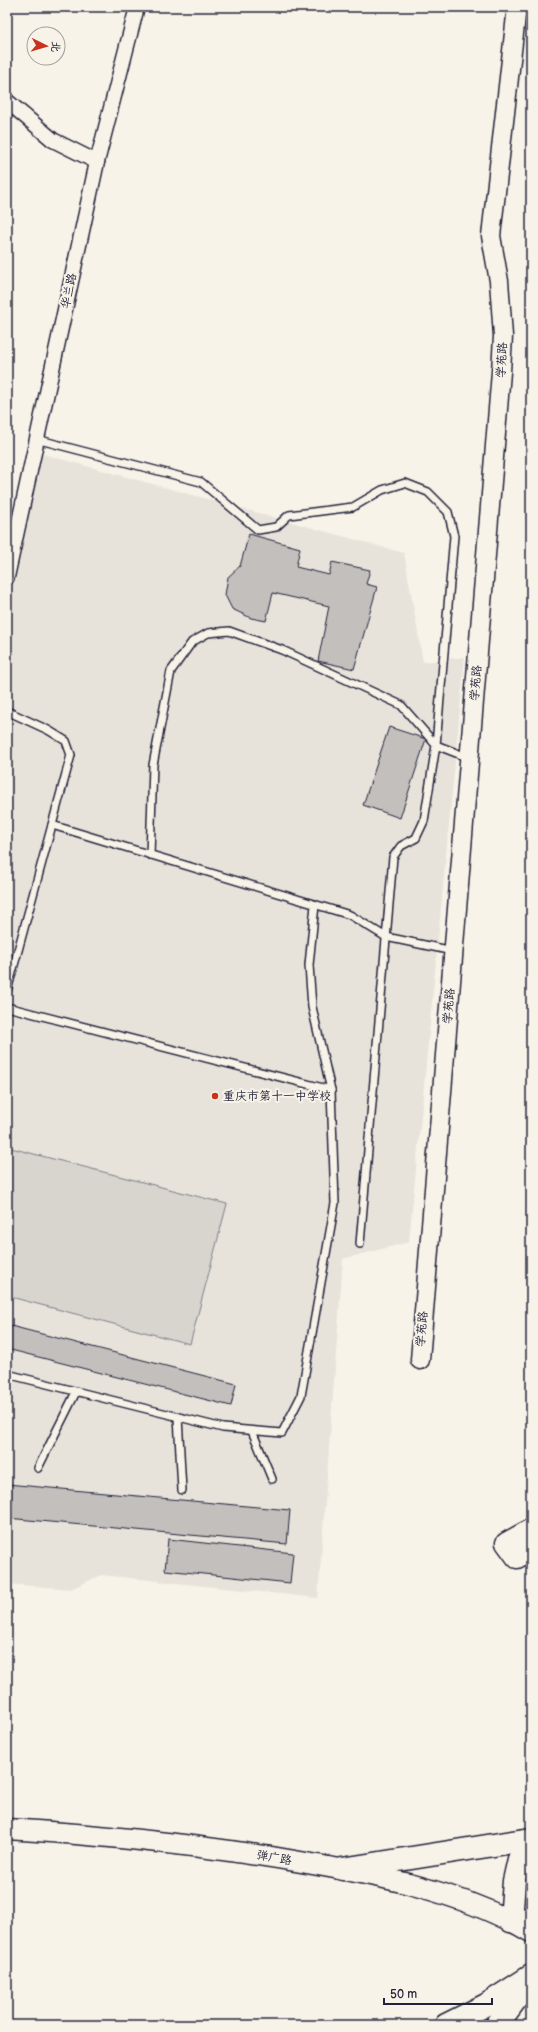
<svg xmlns="http://www.w3.org/2000/svg" width="538" height="2032" viewBox="0 0 538 2032" font-family="'Balsamiq Sans','LXGW WenKai TC',sans-serif">
  <style>
    .built { fill: #e7e3db }
    .green { fill: #d8d5cf; stroke: #7d7c85 }
    .building { fill: #c2bfbd; stroke: #22223b }
    .lines { fill: none; stroke-linecap: round; stroke-linejoin: round }
    .service-casing { stroke: #22223b; stroke-width: 10 }
    .minor-casing { stroke: #22223b; stroke-width: 17 }
    .tertiary-casing { stroke: #22223b; stroke-width: 21 }
    .secondary-casing { stroke: #22223b; stroke-width: 23 }
    .motorway-casing { stroke: #22223b; stroke-width: 25 }
    .service { stroke: #f7f3e8; stroke-width: 7 }
    .minor { stroke: #f7f3e8; stroke-width: 14 }
    .tertiary { stroke: #f7f3e8; stroke-width: 18 }
    .secondary { stroke: #f7f3e8; stroke-width: 20 }
    .motorway { stroke: #f7f3e8; stroke-width: 22 }
    .poi-dot { fill: #c8321e; stroke: #f7f3e8; stroke-width: 1.5 }
    .labels { text-anchor: middle; dominant-baseline: central; stroke-width: 4; stroke-linejoin: round; paint-order: stroke }
    .street-label { font-size: 12px; fill: #22223b; stroke: #f7f3e8 }
    .poi-label { font-size: 12px; fill: #22223b; stroke: #f7f3e8; text-anchor: start }
  </style>
  <rect width="100%" height="100%" fill="#f7f3e8"/>
  <filter id="ink" filterUnits="userSpaceOnUse"><feTurbulence type="fractalNoise" baseFrequency=".025" numOctaves="2"/><feDisplacementMap in="SourceGraphic" scale="8" xChannelSelector="R" yChannelSelector="G"/><feConvolveMatrix kernelMatrix="1 2 1 2 8 2 1 2 1" color-interpolation-filters="sRGB"/></filter>
  <g filter="url(#ink)">
    <path class="built" d="M39 453 404 553 423 662 465 657 409 1242 343 1259 318 1598 101 1575 71 1589 7 1584V584Z"/>
    <path class="green" d="M7 1147 227 1204 190 1344 7 1296Z"/>
    <g class="building">
      <path d="M249 534 300 548 296 567 329 575 332 562 370 570 366 584 377 587 354 669 318 661 329 606 273 593 266 621 251 618 232 609 225 595 228 577 240 566Z"/>
      <path d="M389 727 426 739 400 818 363 805Z"/>
      <path d="M7 1325 236 1384 231 1406 7 1349Z"/>
      <path d="M7 1484 290 1510 287 1544 7 1518Z"/>
      <path d="M168 1539 293 1553 290 1583 165 1570Z"/>
    </g>
    <g class="lines">
      <g class="service-casing">
        <g id="service">
          <path d="M36 439 201 482 258 530 276 527 289 515 353 507 382 490 405 483 428 492 448 512 454 536 436 745 469 758"/>
          <path d="M7 711 48 730 66 741 71 755 52 825 350 915 386 937 453 951"/>
          <path d="M150 855 153 765 171 671 192 642 208 633 229 631 282 650 401 705 436 745 424 821 416 838 401 846 393 857 360 1244"/>
          <path d="M7 991 52 825"/>
          <path d="M7 1007 331 1090 312 1007 309 965 315 905"/>
          <path d="M7 1374 223 1428 282 1433 301 1396 335 1203 331 1090"/>
          <path d="M178 1417 182 1490"/>
          <path d="M252 1431 272 1479"/>
          <path d="M38 1468 76 1392"/>
        </g>
      </g>
      <g class="minor-casing">
        <g id="minor">
          <path d="M7 101 53 140 97 162"/>
          <path d="M7 577 97 162 137 7"/>
        </g>
      </g>
      <g class="tertiary-casing">
        <path id="tertiary" d="M420 1360 501 372 503 336 499 281 491 236 517 7"/>
      </g>
      <g class="secondary-casing">
        <g id="secondary">
          <path d="M531 1529 506 1543 517 1558 531 1549"/>
          <path d="M7 1829C104 1835 200 1845 295 1861 377 1875 459 1890 531 1932"/>
        </g>
      </g>
      <g class="motorway-casing">
        <g id="motorway">
          <path d="M531 1849 519 1859 514 1881 511 1921 531 1919"/>
          <path d="M342 1869 531 1839"/>
          <path d="M446 2025 486 2005 531 1976"/>
          <path d="M497 2025 525 1987"/>
        </g>
      </g>
      <use href="#service" class="service"/>
      <use href="#minor" class="minor"/>
      <use href="#tertiary" class="tertiary"/>
      <use href="#secondary" class="secondary"/>
      <use href="#motorway" class="motorway"/>
    </g>
  </g>
  <circle class="poi-dot" cx="215" cy="1096" r="4"/>
  <g class="labels">
    <g class="street-label">
      <text transform="translate(69 291) rotate(-78)">华兰路</text>
      <text transform="translate(502 360) rotate(-87)">学苑路</text>
      <text transform="translate(476 683) rotate(-85)">学苑路</text>
      <text transform="translate(449 1006) rotate(-85)">学苑路</text>
      <text transform="translate(422 1329) rotate(-85)">学苑路</text>
      <text transform="translate(274 1858) rotate(10)">弹广路</text>
    </g>
    <g class="poi-label">
      <text x="223" y="1096">重庆市第十一中学校</text>
    </g>
  </g>
  <rect width="538" height="2032" fill="none" stroke="#f7f3e8" stroke-width="24"/>
  <rect x="12" y="12" width="514" height="2008" fill="none" stroke="#22223b" stroke-width="1.5" filter="url(#ink)"/>
  <g transform="translate(46 46) rotate(95)"><circle r="19" fill="#f7f3e8" stroke="#a29fa3"/>
  <path d="M0-3L7 15L0 10L-7 15Z" fill="#c8321e"/>
  <text y="-6" font-size="11" font-weight="bold" text-anchor="middle" fill="#22223b">北</text>
  </g>
  <path d="M384 1998v6h108v-6" fill="none" stroke="#22223b" stroke-width="2"/>
  <text x="390" y="1998" font-size="12" fill="#22223b" stroke="#f7f3e8" stroke-width="3" paint-order="stroke">50 m</text>
</svg>
